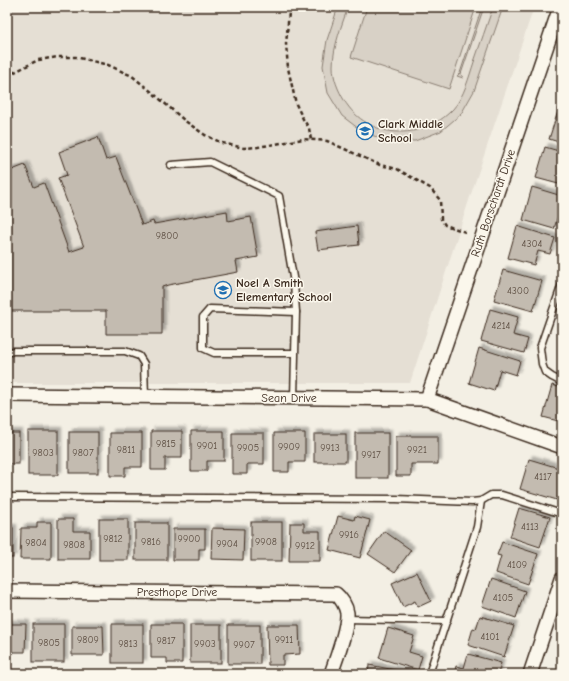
<svg xmlns="http://www.w3.org/2000/svg" width="569" height="681" viewBox="0 0 569 681" font-family="'Comic Neue',sans-serif">
  <style>
    .built { fill: #e5dfd4 }
    .green { fill: #d8d1c6; stroke: #8a7e72 }
    .building { fill: #c3bbb0; stroke: #3b2a1e; filter: url(#shadow) }
    .lines { fill: none; stroke-linecap: round; stroke-linejoin: round }
    .service-casing { stroke: #3b2a1e; stroke-width: 9 }
    .minor-casing { stroke: #3b2a1e; stroke-width: 16 }
    .path { stroke: #3b2a1e; stroke-width: 2.5; stroke-dasharray: 4 3; stroke-linecap: butt }
    .service { stroke: #fbf7ec; stroke-width: 6 }
    .minor { stroke: #fbf7ec; stroke-width: 13 }
    .labels { text-anchor: middle; dominant-baseline: central; stroke-width: 3; stroke-linejoin: round; paint-order: stroke }
    .number-label { font-size: 10px; fill: #5d4e42 }
    .poi-label { font-size: 12px; font-weight: bold; fill: #3b2a1e; stroke: #fbf7ec; text-anchor: start }
    .street-label { font-size: 12px; fill: #3b2a1e; stroke: #fbf7ec }
  </style>
  <defs>
    <filter id="shadow"><feDropShadow dx="3.5" dy="-3.5" stdDeviation="1" flood-color="#0004"/></filter>
  </defs>
  <rect width="100%" height="100%" fill="#f3efe4"/>
  <filter id="ink" filterUnits="userSpaceOnUse"><feTurbulence type="fractalNoise" baseFrequency=".025" numOctaves="2"/><feDisplacementMap in="SourceGraphic" scale="8" xChannelSelector="R" yChannelSelector="G"/><feConvolveMatrix kernelMatrix="1 2 1 2 8 2 1 2 1" color-interpolation-filters="sRGB"/></filter>
  <g filter="url(#ink)">
    <path class="built" d="M7 7H534L470 197 410 383H7Z"/>
    <g class="green">
      <path d="M338 7H348C342 25 333 46 333 66 333 78 338 90 344 100 368 140 422 142 453 109 464 97 469 77 474 62 480 44 487 25 493 7H503L474 91 461 114 441 131 415 141H388L363 132 342 116 328 93 323 66 327 40Z"/>
      <path d="M367 7H476L449 89 351 57Z"/>
      <path d="M482 7H484L461 74 463 78 457 76 460 73Z"/>
    </g>
    <g class="building">
      <path d="M559 108 562 109V143L549 139Z"/>
      <path d="M98 137 106 160 116 157 142 225 153 221 154 224 227 211 228 221 251 217 258 257 236 261 238 272 168 285 162 287V334H106V311H7V172L25 165 34 187 44 183 69 252 84 247 58 178 67 175 59 152Z"/>
      <path d="M545 147 562 152V185L536 178Z"/>
      <path d="M532 187 562 196V202L554 229 523 220Z"/>
      <path d="M357 226 359 245 318 250 315 232Z"/>
      <path d="M517 226 555 238 550 254 538 251 534 265 508 258Z"/>
      <path d="M503 270 542 281 533 311 494 300Z"/>
      <path d="M490 309 518 317 513 335 528 339 524 353 481 341Z"/>
      <path d="M479 348 520 361 516 375 500 370 494 391 469 383Z"/>
      <path d="M552 385 562 388V422L543 417Z"/>
      <rect x="28" y="431" width="30" height="44"/>
      <path d="M151 431H182V458H165V470H151Z"/>
      <path d="M191 431H224V461H207V471H191Z"/>
      <rect x="69" y="432" width="29" height="41"/>
      <rect x="7" y="433" width="12" height="31"/>
      <path d="M110 433H142V467H125V476H110Z"/>
      <path d="M232 433H264V464H247V474H232Z"/>
      <path d="M274 433H305V462H289V472H274Z"/>
      <rect x="355" y="433" width="33" height="45"/>
      <rect x="314" y="434" width="32" height="28"/>
      <path d="M396 436H438V464H411V476H396Z"/>
      <path d="M529 459 562 469V486L557 500 520 489Z"/>
      <path d="M519 508 550 517 540 547 510 537Z"/>
      <path d="M338 516 354 520 355 516 370 520 360 558 329 550Z"/>
      <path d="M58 519H73V531H90V559H58Z"/>
      <rect x="99" y="519" width="29" height="41"/>
      <path d="M37 522H51V559H20L21 528H37Z"/>
      <rect x="251" y="522" width="31" height="39"/>
      <rect x="135" y="523" width="32" height="37"/>
      <path d="M290 523H304V531H320V561H289Z"/>
      <rect x="7" y="528" width="6" height="30"/>
      <path d="M212 528 244 529 243 560 211 559Z"/>
      <path d="M173 529H205V549H199V560H173Z"/>
      <path d="M384 531 411 550 395 572 368 554Z"/>
      <path d="M502 542 538 554 528 584 496 573 501 556 497 555Z"/>
      <path d="M417 572 431 601 418 607 415 601 403 607 392 583Z"/>
      <path d="M491 579 525 591 516 618 482 606Z"/>
      <path d="M480 616 514 626 504 657 468 645 473 628 476 629Z"/>
      <path d="M7 624H26L25 652H7Z"/>
      <rect x="33" y="624" width="31" height="38"/>
      <rect x="112" y="624" width="31" height="39"/>
      <path d="M151 624H182V663H167V658H151Z"/>
      <rect x="190" y="625" width="31" height="38"/>
      <rect x="228" y="625" width="32" height="39"/>
      <path d="M267 625H299L300 654 283 655V665H268Z"/>
      <path d="M72 626H103L104 655H72Z"/>
      <path d="M388 628 414 636 409 652 422 656 418 670 379 658Z"/>
      <path d="M468 654 501 663 498 674H454L456 666 464 668Z"/>
      <path d="M369 665 406 672V674H368Z"/>
    </g>
    <g class="lines">
      <g class="service-casing">
        <g id="service">
          <path d="M171 165 210 162 279 196 294 283 296 312 294 398"/>
          <path d="M562 284 540 348 542 364 545 372 552 377 562 382"/>
          <path d="M7 353 13 351H125L139 356 144 364 145 397"/>
          <path d="M294 353H214L203 348V317L210 309 296 312"/>
          <path d="M7 497 396 499 472 502 481 501 491 495H502L562 514"/>
          <path d="M346 619 447 621"/>
          <path d="M429 674 477 527 481 501"/>
        </g>
      </g>
      <g class="minor-casing">
        <g id="minor">
          <path d="M7 395 427 399 562 447"/>
          <path d="M427 399 560 7"/>
          <path d="M7 591 336 594C341 598 346 606 347 613 348 628 336 659 331 674"/>
          <path d="M530 674 562 578"/>
        </g>
      </g>
      <g class="path">
        <path d="M288 7 289 12 286 44 288 68 296 104 303 119 309 128 311 140"/>
        <path d="M7 76 38 60 58 57H76L108 65 132 76 153 93 185 121 205 135 222 143 244 148 258 147 303 139 327 141 380 165 397 169 430 188 440 200 441 219 445 225 468 233"/>
      </g>
      <use href="#service" class="service"/>
      <use href="#minor" class="minor"/>
    </g>
  </g>
  <defs>
    <g id="school-ring" transform="scale(0.9)"><circle r="9.5" fill="#fbf7ec" stroke="#1f6fb2" stroke-width="1.5"/><path d="M0-5L7-2L0 1L-7-2ZM-4 1L0 2.5L4 1V4Q0 6-4 4Z" fill="#1f6fb2"/></g>
  </defs>
  <g fill-rule="evenodd">
    <use href="#school-ring" x="365" y="131"/>
    <use href="#school-ring" x="223" y="290"/>
  </g>
  <g class="labels">
    <g class="number-label">
      <text x="167" y="236">9800</text>
      <text x="532" y="244">4304</text>
      <text x="518" y="291">4300</text>
      <text x="501" y="326">4214</text>
      <text x="166" y="444">9815</text>
      <text x="207" y="446">9901</text>
      <text x="289" y="447">9909</text>
      <text x="248" y="448">9905</text>
      <text x="330" y="448">9913</text>
      <text x="126" y="450">9811</text>
      <text x="417" y="450">9921</text>
      <text x="43" y="453">9803</text>
      <text x="83" y="453">9807</text>
      <text x="371" y="455">9917</text>
      <text x="543" y="477">4117</text>
      <text x="530" y="527">4113</text>
      <text x="349" y="535">9916</text>
      <text x="113" y="539">9812</text>
      <text x="189" y="539">9900</text>
      <text x="151" y="542">9816</text>
      <text x="266" y="542">9908</text>
      <text x="36" y="543">9804</text>
      <text x="227" y="544">9904</text>
      <text x="74" y="545">9808</text>
      <text x="305" y="546">9912</text>
      <text x="517" y="565">4109</text>
      <text x="503" y="598">4105</text>
      <text x="490" y="637">4101</text>
      <text x="88" y="640">9809</text>
      <text x="284" y="640">9911</text>
      <text x="166" y="641">9817</text>
      <text x="49" y="643">9805</text>
      <text x="128" y="644">9813</text>
      <text x="205" y="644">9903</text>
      <text x="244" y="645">9907</text>
    </g>
    <g class="poi-label">
      <text x="378" y="124">Clark Middle<tspan x="378" dy="14">School</tspan></text>
      <text x="236" y="283">Noel A Smith<tspan x="236" dy="14">Elementary School</tspan></text>
    </g>
    <g class="street-label">
      <text transform="translate(493 203) rotate(-71)">Ruth Borschardt Drive</text>
      <text x="289" y="398">Sean Drive</text>
      <text x="177" y="592">Presthope Drive</text>
    </g>
  </g>
  <rect width="569" height="681" fill="none" stroke="#fbf7ec" stroke-width="24"/>
  <rect x="12" y="12" width="545" height="657" fill="none" stroke="#3b2a1e" stroke-width="1.5" filter="url(#ink)"/>
</svg>
